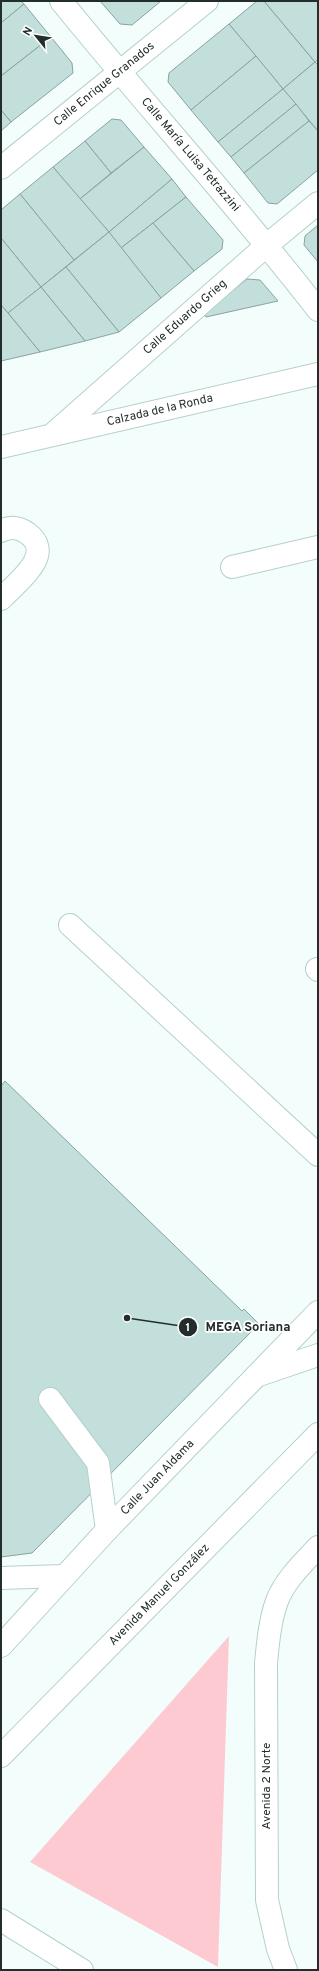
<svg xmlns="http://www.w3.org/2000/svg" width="319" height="1971" viewBox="0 0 319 1971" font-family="Overpass,sans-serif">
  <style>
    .green { fill: #fecad2 }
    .building { fill: #c3dfdb; stroke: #89a39f }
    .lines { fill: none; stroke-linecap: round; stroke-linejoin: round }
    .minor-casing { stroke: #b5d0cc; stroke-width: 24 }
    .major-casing { stroke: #b5d0cc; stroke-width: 24 }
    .minor { stroke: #fff; stroke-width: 22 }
    .major { stroke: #fff; stroke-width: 22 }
    .labels { text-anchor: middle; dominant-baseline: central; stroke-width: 3.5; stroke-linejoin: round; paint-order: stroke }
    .street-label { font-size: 12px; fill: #232d2c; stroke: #fff }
    .leader { fill: none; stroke: #232d2c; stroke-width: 1.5 }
    .callout-dot { fill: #232d2c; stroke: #fff; stroke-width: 1.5 }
    .mark-label { font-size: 12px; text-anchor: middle; font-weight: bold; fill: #fff }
    .callout-label { font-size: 13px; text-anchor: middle; font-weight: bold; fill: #232d2c; stroke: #fff; stroke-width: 3.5; stroke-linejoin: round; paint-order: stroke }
  </style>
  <rect width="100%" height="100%" fill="#f3fefc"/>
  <path class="green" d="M229 1636 218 1967 30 1862Z"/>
  <g class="building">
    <path d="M1 1H21L24 4 1 23Z"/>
    <path d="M100 1H161L132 25 120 24Z"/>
    <path d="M257 1H264L315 62 283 89 229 24Z"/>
    <path d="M264 1H318V60L315 62Z"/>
    <path d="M24 4 51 37 1 76V23Z"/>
    <path d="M229 24 256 56 191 110 168 82 169 73Z"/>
    <path d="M51 37 72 63 73 73 11 122 1 110V76Z"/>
    <path d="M256 56 283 89 218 142 191 110Z"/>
    <path d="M315 62 318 65V131L283 89Z"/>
    <path d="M283 89 296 104 231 157 218 142Z"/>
    <path d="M296 104 309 121 244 173 231 157Z"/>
    <path d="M1 110 11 122 1 131Z"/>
    <path d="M112 119 121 120 144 147 111 173 85 141Z"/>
    <path d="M309 121 318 131V170L277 204 268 203 244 173Z"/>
    <path d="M85 141 111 173 80 199 53 167Z"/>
    <path d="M144 147 172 179 109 232 80 199Z"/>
    <path d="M53 167 109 232 74 260 20 194Z"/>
    <path d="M172 179 186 197 121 248 109 232Z"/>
    <path d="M20 194 74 260 41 287 1 238V210Z"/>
    <path d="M186 197 223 240 222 249 194 271 153 223Z"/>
    <path d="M153 223 194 271 161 298 121 248Z"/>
    <path d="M318 225V262L304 245 305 236Z"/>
    <path d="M109 232 161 298 119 332 66 267Z"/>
    <path d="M1 238 41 287 8 313 1 305Z"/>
    <path d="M66 267 119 332 85 341 41 287Z"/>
    <path d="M247 279 260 280 278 301 206 317 204 313Z"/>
    <path d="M41 287 85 341 40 352 8 313Z"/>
    <path d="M1 305 8 313 40 352 1 361Z"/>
    <path d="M5 1081 242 1311 244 1309 259 1324 32 1553 1 1557V1086Z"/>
  </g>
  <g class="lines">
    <g class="minor-casing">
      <g id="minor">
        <path id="s1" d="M61 1C145 105 236 204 318 310"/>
        <path id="s2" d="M1 168 207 1"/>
        <path id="s3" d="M54 433 267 245 318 203"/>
        <path id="s4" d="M1 447 318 374"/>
        <path d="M1 531C10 526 19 527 27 533 57 554 16 583 1 599"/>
        <path d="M232 567 318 547"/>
        <path d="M70 925 318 1155"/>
        <path d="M317 969 318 970"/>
        <path d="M50 1399 98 1463 107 1530"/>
        <path id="s5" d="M1 1646 107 1530 318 1312"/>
        <path d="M286 1970 278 1949 267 1900 266 1663C268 1642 270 1620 277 1601 285 1580 303 1563 318 1547"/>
      </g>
    </g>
    <g class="major-casing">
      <g id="major">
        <path d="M256 1376 318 1355"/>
        <path d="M1 1578 64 1576"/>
        <path id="s6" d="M1 1756 318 1434"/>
        <path d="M1 1920 82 1970"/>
      </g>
    </g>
    <use href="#minor" class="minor"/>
    <use href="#major" class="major"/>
  </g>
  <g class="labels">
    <g class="street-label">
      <text stroke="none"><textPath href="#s2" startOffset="133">Calle Enrique Granados</textPath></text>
      <text stroke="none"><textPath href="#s1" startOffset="201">Calle María Luisa Tetrazzini</textPath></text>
      <text stroke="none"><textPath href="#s3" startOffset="175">Calle Eduardo Grieg</textPath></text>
      <text stroke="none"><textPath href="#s4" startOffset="163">Calzada de la Ronda</textPath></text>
      <text stroke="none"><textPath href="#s5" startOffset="230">Calle Juan Aldama</textPath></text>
      <text stroke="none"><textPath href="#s6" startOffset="226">Avenida Manuel González</textPath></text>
      <text transform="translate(267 1786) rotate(-90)">Avenida 2 Norte</text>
    </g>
  </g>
  <path class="leader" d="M127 1318L188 1327"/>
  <g class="callout-dot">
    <circle cx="127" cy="1318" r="4"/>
    <circle cx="188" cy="1327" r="10"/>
  </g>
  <g class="mark-label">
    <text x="188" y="1331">1</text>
  </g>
  <g class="callout-label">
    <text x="248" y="1331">MEGA Soriana</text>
  </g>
  <rect width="319" height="1971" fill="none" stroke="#232d2c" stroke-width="4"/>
  <g transform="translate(36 36) rotate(300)" stroke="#ffffff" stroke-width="3" paint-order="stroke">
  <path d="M0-3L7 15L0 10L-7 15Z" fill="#232d2c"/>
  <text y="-6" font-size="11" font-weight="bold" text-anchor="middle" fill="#232d2c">N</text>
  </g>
</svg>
